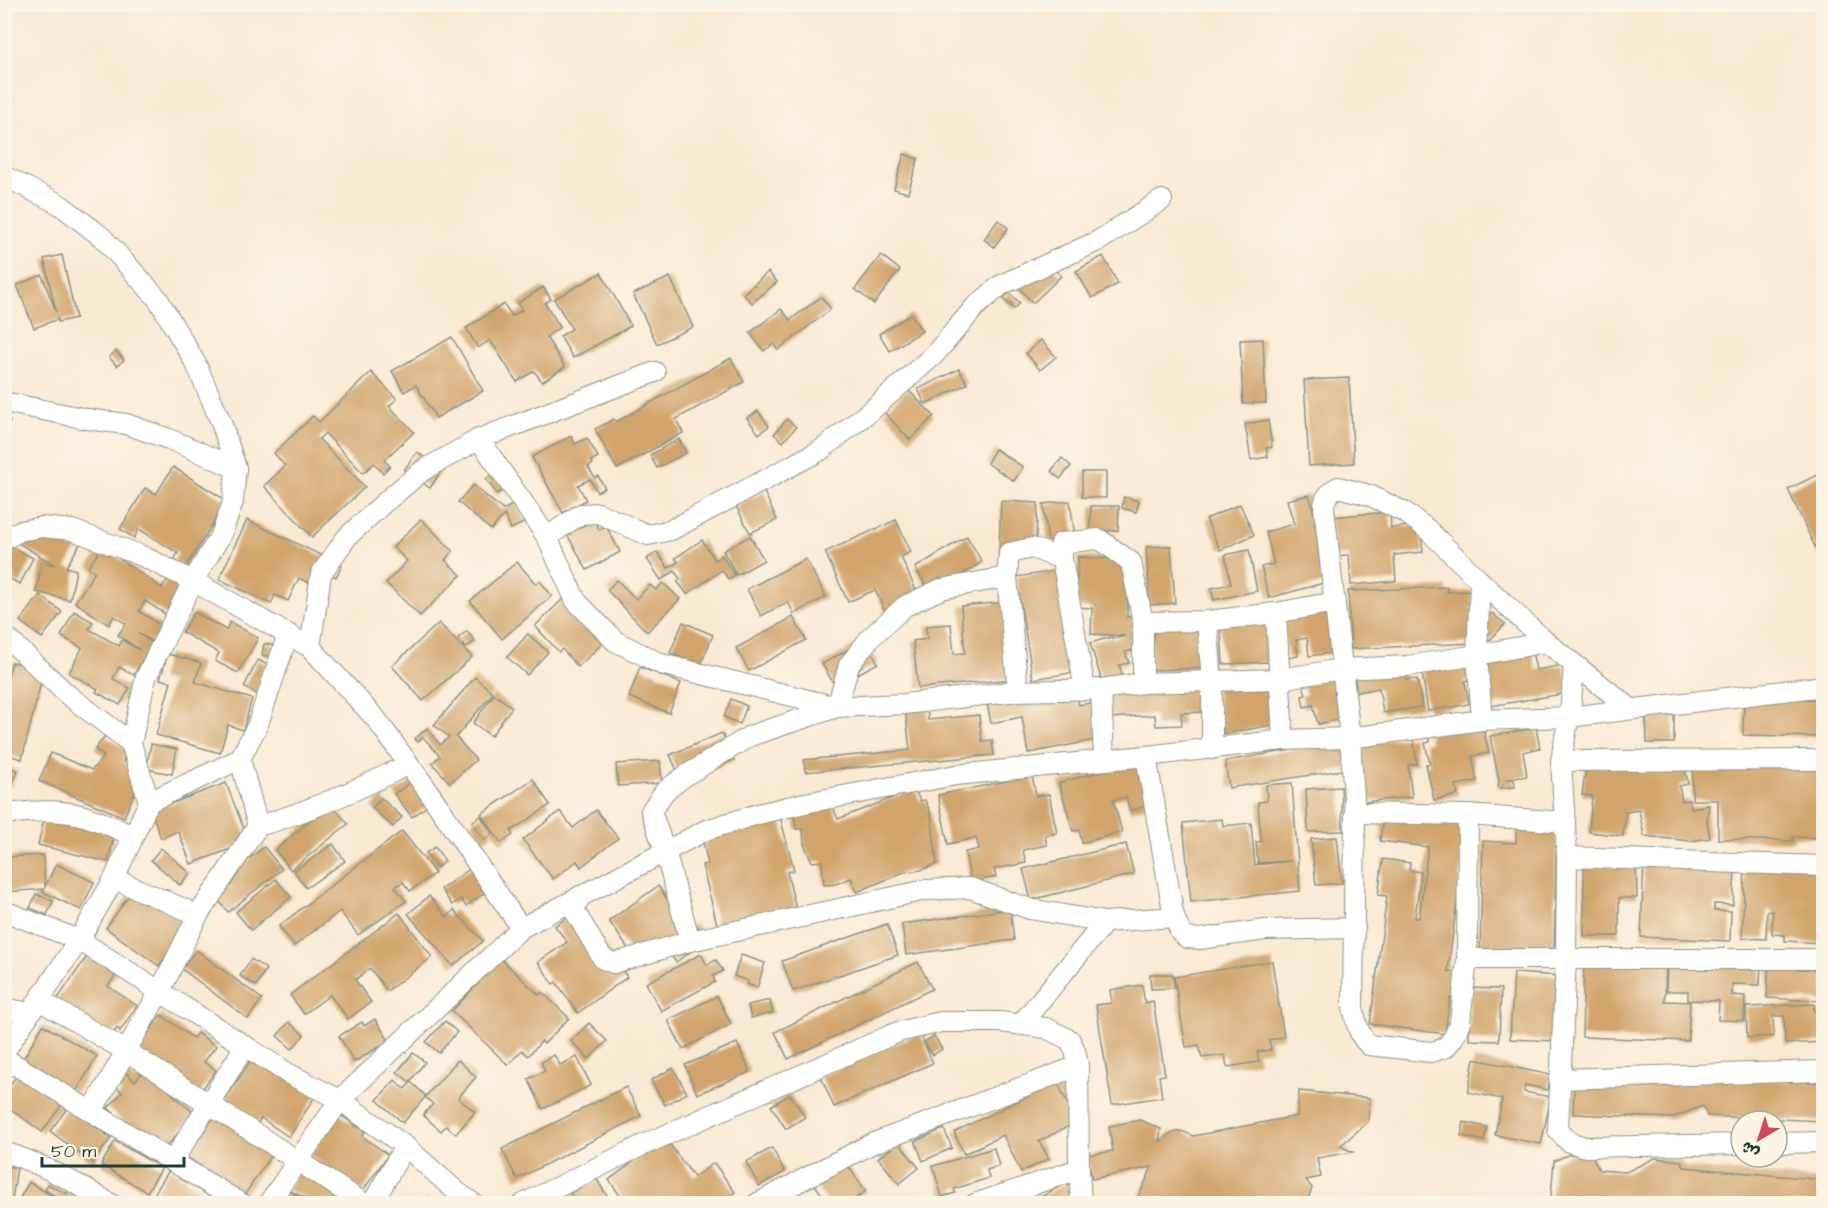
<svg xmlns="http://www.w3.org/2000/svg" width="1828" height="1208" viewBox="0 0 1828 1208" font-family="'Architects Daughter','Playpen Sans Arabic',sans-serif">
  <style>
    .building { fill: #d0a46c }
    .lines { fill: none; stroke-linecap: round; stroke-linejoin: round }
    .minor-casing { stroke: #8c9384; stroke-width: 22 }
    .minor { stroke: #fff; stroke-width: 20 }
  </style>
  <rect width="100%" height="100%" fill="#fcf5e5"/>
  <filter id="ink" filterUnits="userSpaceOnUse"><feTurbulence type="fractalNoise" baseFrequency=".0167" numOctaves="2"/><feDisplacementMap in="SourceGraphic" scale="12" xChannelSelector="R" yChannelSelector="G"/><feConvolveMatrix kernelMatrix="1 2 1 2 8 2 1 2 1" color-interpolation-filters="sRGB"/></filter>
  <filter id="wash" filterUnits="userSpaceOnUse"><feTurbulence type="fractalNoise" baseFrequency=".008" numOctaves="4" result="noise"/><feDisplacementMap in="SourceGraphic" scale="24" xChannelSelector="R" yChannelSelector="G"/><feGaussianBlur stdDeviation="1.35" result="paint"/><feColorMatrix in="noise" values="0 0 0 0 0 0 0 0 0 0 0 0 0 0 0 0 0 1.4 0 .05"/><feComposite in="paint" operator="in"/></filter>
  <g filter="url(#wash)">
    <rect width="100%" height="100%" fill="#f9e9d3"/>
    <g id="blocks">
      <g class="building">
        <path d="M904 154 918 159 908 193 894 189Z"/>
        <path d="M998 220 1008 228 994 247 984 239Z"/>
        <path d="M62 255 76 318 58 322V319L34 328 17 285 42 275 56 312 44 259Z"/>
        <path d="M881 255 900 270 874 304 855 289Z"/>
        <path d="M1103 256 1118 284 1092 298 1076 271Z"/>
        <path d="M1048 262 1061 276 1033 303 1019 288Z"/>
        <path d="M768 272 777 282 752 303 743 294Z"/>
        <path d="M601 273 631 326 573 358 560 336 572 329 554 299Z"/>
        <path d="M670 277 693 327 657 344 633 294Z"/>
        <path d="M543 287 551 299 545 303 560 327 546 337 565 367 542 382 534 371 517 382 490 340 478 348 466 328 504 304 512 316 522 310 518 303Z"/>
        <path d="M1009 293 1020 303 1014 309 1003 299Z"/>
        <path d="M821 297 831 309 778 350 773 344 764 351 750 333 781 309 790 320Z"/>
        <path d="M911 314 922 331 890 351 879 334Z"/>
        <path d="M452 337 483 391 436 418 416 385 404 392 392 371Z"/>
        <path d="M1263 339 1266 403 1243 404 1240 340Z"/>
        <path d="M1041 340 1056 357 1040 370 1026 353Z"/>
        <path d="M116 351 124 360 117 366 109 357Z"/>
        <path d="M731 358 744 382 676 419 683 433 617 469 595 429 614 419 616 422Z"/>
        <path d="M959 369 967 384 925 404 918 389Z"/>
        <path d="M371 372 397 399 389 406 414 432 384 460 390 466 383 473 374 463 363 473 325 433 319 439 365 487 312 537 264 486 285 466 274 453 313 416 319 422Z"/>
        <path d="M1349 378 1354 463 1309 466 1304 380Z"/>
        <path d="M907 389 934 416 910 440 884 412Z"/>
        <path d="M758 411 769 426 759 434 747 418Z"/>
        <path d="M4 419 10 421 5 434H4Z"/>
        <path d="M787 419 796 427 783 442 774 434Z"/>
        <path d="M1268 420 1272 447 1266 448 1268 457 1251 460 1245 424Z"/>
        <path d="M571 436 575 444 587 438 598 457 591 461 593 464 588 467 595 478 598 476 605 488 597 492 590 479 578 485 586 500 563 513 532 457Z"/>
        <path d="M679 439 686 453 657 468 650 455Z"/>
        <path d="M995 449 1023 467 1014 481 987 463Z"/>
        <path d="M417 452 442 470 430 488 404 470Z"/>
        <path d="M1062 458 1071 466 1060 479 1051 471Z"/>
        <path d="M173 467 227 501 186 567 174 560 178 553 139 529 134 538 120 529 145 488 156 494Z"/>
        <path d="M500 469 511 485 497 494 486 479Z"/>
        <path d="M1082 472H1106V498L1082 497Z"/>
        <path d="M1824 472V559L1821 560 1788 489Z"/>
        <path d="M473 485 503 510 516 503 526 522 511 529 504 515 491 530 458 502Z"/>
        <path d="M764 492 777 520 750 533 736 506Z"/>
        <path d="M1309 495 1316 521 1314 522 1331 581 1269 598 1261 567 1274 564 1266 532 1294 524 1287 500Z"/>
        <path d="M1124 497 1139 501 1136 512 1122 508Z"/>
        <path d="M1001 501 1038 503 1035 552 999 550Z"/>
        <path d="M1070 501 1075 537 1048 541 1043 504Z"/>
        <path d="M1240 504 1254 535 1220 550 1206 519Z"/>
        <path d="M1091 506H1119L1118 531 1090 530Z"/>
        <path d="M1390 512 1391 528 1420 525 1423 552 1394 555 1396 581 1351 585 1349 555 1334 556 1330 517Z"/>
        <path d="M421 519 453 551 445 560 461 575 420 616 386 583 407 561 393 547Z"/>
        <path d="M247 520 342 565 336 577 328 573 321 589 299 578 288 601 275 595 271 604 219 579Z"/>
        <path d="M594 520 599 530 606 526 620 552 587 570 567 534Z"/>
        <path d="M896 520 911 552 901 557 920 599 886 614 875 590 848 602 825 552Z"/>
        <path d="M48 521 82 541 66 567 76 570 70 600 36 592 42 562 55 565 13 540 20 527 39 538Z"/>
        <path d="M750 536 764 560 737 575 723 551Z"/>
        <path d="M967 536 982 562 931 594 915 568Z"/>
        <path d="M702 540 715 560 722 555 735 575 728 579 722 570 687 594 677 581 680 579 675 571 661 580 647 559 657 552 668 568 678 562 675 558Z"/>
        <path d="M4 543 33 558 20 584 4 576Z"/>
        <path d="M1171 546 1175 603 1150 605 1146 547Z"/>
        <path d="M102 547 162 588 169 577 188 590 170 617 145 601 139 611 163 627 153 642 138 633 152 643 134 675 119 667 113 679 130 688 120 705 96 692 98 689 69 673 82 648 61 636 74 611 93 622 89 629 119 646 122 640 140 650 118 635 126 624 114 616 109 625 75 602 95 572 88 567Z"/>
        <path d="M1249 550 1257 591 1214 600 1211 588 1231 584 1225 555Z"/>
        <path d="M1078 557 1130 560 1127 617H1133L1132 634 1133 633 1138 649 1125 652 1129 663 1119 665 1122 675 1102 681 1090 643 1112 637 1113 639 1125 636 1091 634 1092 608 1076 607Z"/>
        <path d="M806 559 826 597 794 614 788 602 761 616 747 589Z"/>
        <path d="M517 562 536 584 540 581 552 596 502 639 470 601Z"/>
        <path d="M1067 569 1084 671 1033 679 1016 577Z"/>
        <path d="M617 580 636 599 650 585 656 590 663 583 680 599 647 632 607 590Z"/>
        <path d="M1447 587V592L1472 591 1474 643 1351 649 1348 591Z"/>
        <path d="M40 595 62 612 42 638 20 621Z"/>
        <path d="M567 595 614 632 578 667 562 649 559 652 535 626Z"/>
        <path d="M1332 601 1339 652 1309 656 1307 638 1296 640 1298 656 1288 658 1281 608Z"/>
        <path d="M1007 602 1014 679 918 688 913 641 927 639 926 626 951 624 954 654 965 653 961 606Z"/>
        <path d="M194 612 226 630 230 622 258 638 238 673 215 661 219 653 182 632Z"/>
        <path d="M1268 613 1270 662 1223 664 1220 615Z"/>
        <path d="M1492 613 1505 624 1490 640 1478 629Z"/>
        <path d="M793 617 806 640 749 671 736 648Z"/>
        <path d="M1202 618 1213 668 1152 670 1150 620Z"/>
        <path d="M683 622 713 635 700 666 670 653Z"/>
        <path d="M439 623 472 657 423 701 392 666Z"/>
        <path d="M467 631 475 641 466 648 458 638Z"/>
        <path d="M528 634 548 652 527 675 507 657Z"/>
        <path d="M865 640 878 663 835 686 822 664Z"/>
        <path d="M264 644 273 645 271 657 262 655Z"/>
        <path d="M1532 651 1536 670 1564 665 1569 693 1484 707 1479 678 1465 681 1469 704 1428 711 1420 660Z"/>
        <path d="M168 654 201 663 195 682 252 699 243 730 228 725 220 753 156 735 171 682 160 679Z"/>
        <path d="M258 660 276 669 262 697 244 687Z"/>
        <path d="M12 662 44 670 22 759 4 754V691Z"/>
        <path d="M1404 663 1406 680 1417 679 1422 707 1383 713 1379 688 1357 692 1353 666Z"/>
        <path d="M640 667 681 683 669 713 629 697Z"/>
        <path d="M1333 673 1354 716 1318 724 1313 705 1304 707 1302 696 1306 695 1302 680Z"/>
        <path d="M475 677 493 693 456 737 476 760 450 783 432 763 440 756 423 737 418 742 415 739 427 728 440 745 449 737 434 725Z"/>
        <path d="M1269 678 1278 724 1224 734 1215 688Z"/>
        <path d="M1074 681 1079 705 1100 701 1107 738 1028 753 1022 717 991 723 986 698Z"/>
        <path d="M1204 682 1206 712 1181 713 1182 725 1156 726 1155 715 1110 718 1108 687Z"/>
        <path d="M494 694 512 707 491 736 473 723Z"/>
        <path d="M1744 697 1824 700V737L1743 735Z"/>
        <path d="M731 699 747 706 740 724 724 717Z"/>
        <path d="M927 704 928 720 979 715 982 741 992 740 994 755 805 772 804 760 910 750 905 707Z"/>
        <path d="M1674 715V743H1647L1646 716Z"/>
        <path d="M1482 723 1489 753 1472 756 1477 781 1456 785 1458 795 1434 800 1426 764H1430L1425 743 1430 742 1429 734Z"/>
        <path d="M1536 728 1540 748 1523 752 1527 776 1504 780 1514 779 1515 787 1498 788 1499 781 1490 736Z"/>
        <path d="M722 733 734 760 682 782 670 755Z"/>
        <path d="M105 736 129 751 123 761 138 770V784L124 817 39 781 51 753 92 770 104 756 95 749Z"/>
        <path d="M1413 737 1417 764 1408 765 1412 797 1363 802 1356 743Z"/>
        <path d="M1350 740 1355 768 1229 788 1225 761Z"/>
        <path d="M151 744 177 749 172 774 146 769Z"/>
        <path d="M1145 759 1157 803 1130 811 1126 797 1113 800 1122 832 1082 843 1079 830 1073 831 1059 783Z"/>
        <path d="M1693 760 1824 762V838L1793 837V841L1718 839V800H1692Z"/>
        <path d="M660 761 662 783 618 786 616 764Z"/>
        <path d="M7 766 18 771 11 787 4 785V771Z"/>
        <path d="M1586 767H1685L1688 784 1679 786 1682 801 1689 800 1691 808 1709 805 1707 821 1710 838 1690 841 1644 836 1639 810 1626 812 1623 836 1589 832 1592 796 1582 795Z"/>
        <path d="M1032 776 1036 796 1049 794 1057 833 1045 835 1047 845 1023 850 1026 863 994 869 996 877 971 882 965 852 979 849 976 838 948 844 938 795Z"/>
        <path d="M417 778 434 801 412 817 394 794Z"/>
        <path d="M533 779 550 805 511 831 513 835 501 843 481 814Z"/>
        <path d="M226 783 249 842 191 864 178 831 161 838 151 811Z"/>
        <path d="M1292 783 1300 891 1191 902 1183 823 1222 819 1223 826 1251 823 1255 865 1291 861 1258 863 1256 842H1261L1258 802 1267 801 1266 785Z"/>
        <path d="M1341 787 1343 831 1308 832 1306 789Z"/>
        <path d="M915 789 920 801 925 800 931 814 937 864 921 870 904 872 857 892 851 878 836 884 824 885 822 861 812 862 804 844 803 829H796L794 814 831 803 838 819Z"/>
        <path d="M381 798 402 817 393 827 372 808Z"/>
        <path d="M331 803 348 824 291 870 275 850Z"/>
        <path d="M596 810 618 838 581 867 577 861 553 879 523 840 560 811 573 828Z"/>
        <path d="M1384 811 1467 822 1448 971 1460 973 1457 999 1450 998 1445 1034 1370 1024 1387 896 1378 895 1383 859 1410 863 1409 870 1421 872 1415 918H1419L1428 847 1380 841Z"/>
        <path d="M779 813 794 870 787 872 797 913 719 932 702 865 708 864 701 832Z"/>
        <path d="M45 815 115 832 108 862 38 845Z"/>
        <path d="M481 816 493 834 484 840 472 822Z"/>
        <path d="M1517 816 1557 818 1554 954 1480 952 1483 841 1516 843Z"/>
        <path d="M402 831 435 873 410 891 403 882 395 887 406 901 358 935 340 911 294 946 279 926Z"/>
        <path d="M1337 837 1342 883 1316 885 1311 839Z"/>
        <path d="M333 844 345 861 306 888 294 871Z"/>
        <path d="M1126 844 1134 874 1031 900 1023 869Z"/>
        <path d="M264 847 282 869 228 912 210 890Z"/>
        <path d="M435 847 445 861 436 868 426 853Z"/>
        <path d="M161 848 190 873 180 885 151 860Z"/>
        <path d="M43 855 45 887 56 864 94 882 81 910 43 892 44 889 7 892 4 857Z"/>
        <path d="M1644 857 1735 870 1733 905 1714 904V911H1731L1730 941 1641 937Z"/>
        <path d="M1584 860H1636L1637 898H1619V936H1584Z"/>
        <path d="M1824 863V943L1785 941V935L1772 934 1773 911H1767L1766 939 1742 938 1745 868Z"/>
        <path d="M474 866 490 889 466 906 461 899 452 905 441 889Z"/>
        <path d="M276 879 291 897 251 930 236 912Z"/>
        <path d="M136 885 158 900 166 889 198 911 159 966 106 928Z"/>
        <path d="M658 886 688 928 695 923 707 940 676 962 663 945 638 963 609 921Z"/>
        <path d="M36 894 53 901 47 915 30 908Z"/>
        <path d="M429 896 447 917 454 910 483 941 453 966 408 914Z"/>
        <path d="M579 909 627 977 578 1013 556 982 553 984 538 962 567 942 555 926Z"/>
        <path d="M1010 909 1014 940 906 955 902 924Z"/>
        <path d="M399 913 432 957 387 991 370 968 355 980 371 1002 348 1019 330 995 304 1014 290 995Z"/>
        <path d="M887 924 898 955 793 991 782 961Z"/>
        <path d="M92 949 120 969 108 986 137 1006 120 1031 117 1028 108 1042 54 1004Z"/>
        <path d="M196 950 262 999 248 1019 182 969Z"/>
        <path d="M701 954 707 965 716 960 723 971 713 976 715 982 661 1011 646 983Z"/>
        <path d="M741 955 765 963 757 988 747 984 748 981 734 976Z"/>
        <path d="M251 959 266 969 256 986 240 976Z"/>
        <path d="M501 959 539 995 542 992 569 1018 544 1044 542 1041 528 1056 522 1050 508 1065 452 1011Z"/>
        <path d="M1584 959H1666L1665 1001 1690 1002 1688 1041 1582 1037Z"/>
        <path d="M1272 961 1284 1037 1269 1040 1271 1050 1257 1052 1259 1062 1227 1067 1225 1055 1202 1058 1199 1045 1186 1047 1174 977Z"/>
        <path d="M1667 961 1761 964 1760 985 1732 984V995L1745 996 1744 1021 1718 1020 1719 1001 1688 1000V991H1666Z"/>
        <path d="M1769 961 1824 965V1001L1767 998Z"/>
        <path d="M918 962 932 989 788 1059 775 1032Z"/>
        <path d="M1514 973 1560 976 1556 1041 1510 1039Z"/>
        <path d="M1150 974H1173L1174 988 1151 989Z"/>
        <path d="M1142 985 1145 1003 1153 1001 1165 1075 1159 1076 1162 1097 1112 1105 1096 1005 1112 1003 1110 990Z"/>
        <path d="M1470 988 1501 989 1499 1041 1469 1040Z"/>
        <path d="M717 996 731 1024 683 1049 668 1020Z"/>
        <path d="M770 1000 773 1013 751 1018 748 1005Z"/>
        <path d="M1814 1004V1011H1824V1042L1785 1044 1784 1016H1773L1774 1036 1747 1038 1746 1007Z"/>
        <path d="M161 1015 193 1038 197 1033 216 1046 204 1062 216 1070 199 1094 136 1050Z"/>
        <path d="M375 1019 389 1041 354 1062 339 1036 362 1022 364 1026Z"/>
        <path d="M445 1021 457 1032 439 1053 426 1042Z"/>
        <path d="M289 1022 304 1035 292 1049 277 1036Z"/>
        <path d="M589 1023 607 1041 589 1059 571 1041Z"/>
        <path d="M43 1025 97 1056 76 1092 22 1061Z"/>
        <path d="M920 1033 933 1063 834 1107 821 1077Z"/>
        <path d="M934 1036 942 1049 933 1055 924 1042Z"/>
        <path d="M737 1043 750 1072 697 1094 685 1065Z"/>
        <path d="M413 1053 425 1062 410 1082 397 1072Z"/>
        <path d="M255 1054 320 1089 289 1137 261 1118 249 1136 273 1152 244 1196 187 1157Z"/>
        <path d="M554 1055 560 1065 577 1057 591 1085 543 1109 528 1079 545 1071 541 1062Z"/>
        <path d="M1474 1059 1551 1075 1548 1090 1525 1085 1524 1092 1551 1097 1541 1144 1495 1135 1502 1099 1468 1092Z"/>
        <path d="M458 1060 476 1077 458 1098 475 1112 456 1134 446 1126 441 1131 423 1115 433 1104 425 1097Z"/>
        <path d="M673 1068 687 1093 665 1105 651 1080Z"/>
        <path d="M145 1070 195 1114 160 1154 108 1108 122 1092 114 1085 125 1072 135 1081Z"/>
        <path d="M19 1073 61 1106 42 1132 4 1104V1092Z"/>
        <path d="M1621 1073 1824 1083V1121L1707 1116 1703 1106 1671 1118 1573 1114 1574 1086Z"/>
        <path d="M395 1080 405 1089 411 1082 426 1096 403 1123 377 1100Z"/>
        <path d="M1057 1082 1077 1122 1039 1141 1049 1159 1021 1172 1003 1135 964 1154 954 1132Z"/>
        <path d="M626 1087 641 1116 517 1179 502 1149Z"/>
        <path d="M1299 1091 1370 1098 1368 1122 1340 1146 1353 1152 1317 1158 1321 1177 1306 1180 1312 1188 1308 1199 1318 1204 1136 1202 1152 1167 1092 1179 1087 1155 1113 1151 1109 1126 1140 1120 1161 1129 1159 1142 1169 1134 1182 1131 1193 1136 1297 1116Z"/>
        <path d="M790 1094 805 1117 786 1129 771 1106Z"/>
        <path d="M68 1107 111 1138 93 1163 50 1131Z"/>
        <path d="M339 1114 365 1132 362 1136 388 1155 362 1192 310 1155Z"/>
        <path d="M1464 1122 1487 1127 1484 1141 1461 1136Z"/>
        <path d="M944 1129 952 1148 923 1161 915 1141Z"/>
        <path d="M665 1138 694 1177 714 1163 735 1192 720 1204H626L609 1180Z"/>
        <path d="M115 1141 162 1168 147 1192 101 1165Z"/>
        <path d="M899 1143 919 1168 899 1184 878 1158Z"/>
        <path d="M772 1148 785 1172 759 1186 746 1162Z"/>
        <path d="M994 1148 999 1166 987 1170 989 1178 954 1189 955 1193 942 1197 933 1166Z"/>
        <path d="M1570 1154 1592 1156 1599 1170 1626 1172 1655 1158 1681 1161 1684 1167 1824 1180V1204H1555L1551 1196 1554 1161Z"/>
        <path d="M846 1163 866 1191 848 1204H829L815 1185Z"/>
        <path d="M4 1166 17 1168 12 1200 4 1198Z"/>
        <path d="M299 1167 359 1204H322L315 1200 314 1202 288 1190Z"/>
        <path d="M170 1169 217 1200 215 1204H168L154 1194Z"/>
        <path d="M596 1178 612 1204H577L570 1193Z"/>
        <path d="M29 1182 54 1197 50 1204H22L18 1201Z"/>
        <path d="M1067 1182 1079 1204H1029Z"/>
        <path d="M48 1184 67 1194 71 1185 95 1204H52L56 1196 45 1190Z"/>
        <path d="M291 1192 304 1204H281Z"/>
        <path d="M427 1198 433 1204H421Z"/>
      </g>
    </g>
  </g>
  <g filter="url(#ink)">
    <use href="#blocks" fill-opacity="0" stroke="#8c9384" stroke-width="1.5"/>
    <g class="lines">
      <g class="minor-casing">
        <g id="minor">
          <path d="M4 176 59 204 102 237 158 299 196 364 221 422 236 468 233 502 222 533 193 581 146 677 131 743 149 802 114 879 79 940 4 1052"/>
          <path d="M4 402 87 419 126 424 169 439 236 468"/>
          <path d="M479 439 547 537 576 601 615 641 661 664 837 707 904 704 1018 691 1101 689 1143 683 1279 679 1342 669 1407 666 1477 655 1546 642"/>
          <path d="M547 537 581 514 598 513 648 535 671 530 821 450 874 408 934 355 975 307 1001 285 1098 241 1162 200"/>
          <path d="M4 539 20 531 42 527 72 530 140 555 193 581 310 647 376 719 426 788 521 928"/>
          <path d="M1062 559 1085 690"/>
          <path d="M1007 577 1018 691"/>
          <path d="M1480 581 1477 655 1482 720"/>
          <path d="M1276 613 1283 740"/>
          <path d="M1207 621 1212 680V749"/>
          <path d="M288 634 258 724 240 759 258 826C311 811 360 789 409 764"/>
          <path d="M4 635 68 695 131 743"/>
          <path d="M310 647 321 574 347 537 385 502 422 471 479 439 655 372"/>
          <path d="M1574 664 1571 703 1561 761 1567 857 1566 959 1558 1130 1569 1142 1585 1147 1741 1144"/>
          <path d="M1143 683V622L1207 621 1276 613 1335 602"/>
          <path d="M1101 689 1104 760"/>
          <path d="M1146 756 1174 917 1181 933 1187 938 1199 939 1265 930 1355 928"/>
          <path d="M1561 761 1824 760"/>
          <path d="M149 802 240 759"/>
          <path d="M1355 813 1468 815 1565 822"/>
          <path d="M4 814C28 812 52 809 76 814 96 818 115 828 133 836"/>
          <path d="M1468 815 1467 959 1460 1022 1454 1037 1445 1048 1431 1052 1369 1045C1358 1035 1356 1022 1353 1007L1355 813 1350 738 1324 508C1324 498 1329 492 1338 487L1369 495 1406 513 1427 529 1480 581 1546 642 1631 709"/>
          <path d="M1567 857 1824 866"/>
          <path d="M114 879 198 915"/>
          <path d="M580 896 574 910 603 959 614 963 690 941 926 890 970 888 1030 909 1105 922 1174 917"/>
          <path d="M4 911 79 940 289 1074 340 1100 405 1146 457 1192 474 1204"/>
          <path d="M690 941 665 851 651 811 665 791 685 776 750 736 837 707 849 665 870 638 905 606 941 589 1007 577 1009 553 1032 548 1062 559 1061 543 1099 539 1131 562 1143 622"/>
          <path d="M1467 959H1824"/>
          <path d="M39 1000 126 1051 365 1204"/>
          <path d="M4 1008 30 1013"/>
          <path d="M1021 1024 1105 922"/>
          <path d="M4 1058 242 1204"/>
          <path d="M1559 1079 1824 1071"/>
          <path d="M92 1111 160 991 198 915 258 826"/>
          <path d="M1777 1143 1824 1142"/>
          <path d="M4 1152C43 1164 76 1183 111 1204"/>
          <path d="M173 1161 245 1046"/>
          <path d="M268 1204 340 1100 521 928 706 830 758 814 805 803 956 775 1146 756 1283 740 1350 738 1482 720 1569 717 1824 686"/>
          <path d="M372 1204 405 1146"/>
          <path d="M523 1204 641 1146 898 1032 941 1022H1000L1046 1028 1070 1040 1075 1050 1078 1066 1079 1169 1081 1204"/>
          <path d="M756 1204 871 1144 1078 1066"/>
          <path d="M975 1204 1079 1169"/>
        </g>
      </g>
      <use href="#minor" class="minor"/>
    </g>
  </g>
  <rect width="1828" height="1208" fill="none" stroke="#fcf5e5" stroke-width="24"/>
  <g transform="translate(1759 1139) rotate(219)"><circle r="28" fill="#fcf5e5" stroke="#a4ab9e" stroke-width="1.5"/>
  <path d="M0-4.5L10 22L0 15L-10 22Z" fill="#d1495b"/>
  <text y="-9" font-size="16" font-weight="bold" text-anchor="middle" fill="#1f3d34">ش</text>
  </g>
  <path d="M42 1157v9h142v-9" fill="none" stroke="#1f3d34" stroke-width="3"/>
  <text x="51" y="1157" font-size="18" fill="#1f3d34" stroke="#fcf5e5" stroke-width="4.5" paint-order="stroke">50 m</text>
</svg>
